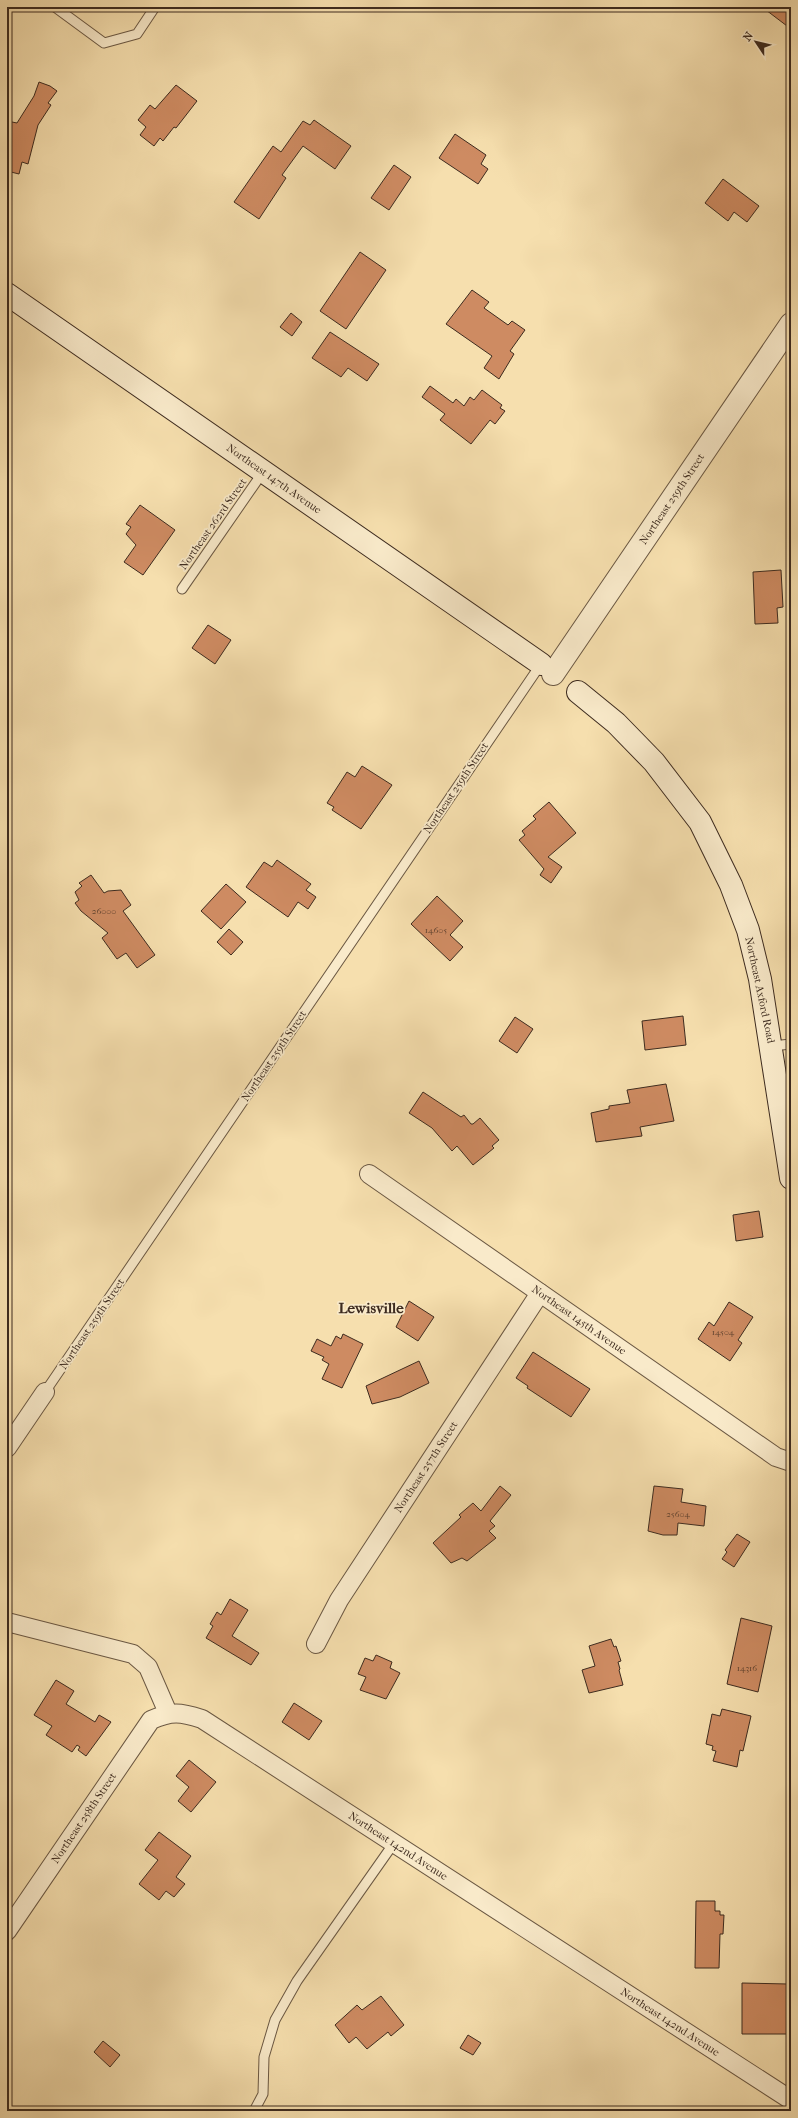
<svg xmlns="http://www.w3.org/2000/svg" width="798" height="2118" viewBox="0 0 798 2118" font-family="'IM FELL French Canon',serif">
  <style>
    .building { fill: #ce8b62; stroke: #3d2b1f }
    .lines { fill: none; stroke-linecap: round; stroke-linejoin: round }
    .service-casing { stroke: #6b5843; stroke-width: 11 }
    .minor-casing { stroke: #6b5843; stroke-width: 20 }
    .tertiary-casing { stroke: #6b5843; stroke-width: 24 }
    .secondary-casing { stroke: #3d2b1f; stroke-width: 24 }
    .service { stroke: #f9eaca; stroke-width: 9 }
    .minor { stroke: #f9eaca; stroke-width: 18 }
    .tertiary { stroke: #f9eaca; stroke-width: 22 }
    .secondary { stroke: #f9eaca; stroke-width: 22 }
    .labels { text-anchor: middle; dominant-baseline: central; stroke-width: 3.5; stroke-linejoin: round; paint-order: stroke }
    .number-label { font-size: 9px; fill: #614330 }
    .street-label { font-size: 11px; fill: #3d2b1f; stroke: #f9eaca }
    .district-label { font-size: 15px; font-weight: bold; fill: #3d2b1f; stroke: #f9eaca }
  </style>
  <rect width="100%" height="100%" fill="#f6dfae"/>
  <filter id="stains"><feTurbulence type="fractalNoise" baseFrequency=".005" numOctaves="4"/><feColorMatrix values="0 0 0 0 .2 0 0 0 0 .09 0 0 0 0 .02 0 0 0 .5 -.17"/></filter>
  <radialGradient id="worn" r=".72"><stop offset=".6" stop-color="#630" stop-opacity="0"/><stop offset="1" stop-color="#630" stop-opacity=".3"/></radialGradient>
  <g class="building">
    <path d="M762 7H791V29Z"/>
    <path d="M39 82 50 86 57 91 48 103 51 105 38 125 28 164 22 162 19 174 7 171V121L17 123 34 96Z"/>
    <path d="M176 85 197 101 176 128 174 127 163 141 160 138 154 146 140 135 146 127 138 120 150 105 155 109Z"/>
    <path d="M314 120 351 146 335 169 303 146 282 175 286 178 259 219 234 202 273 146 281 152 303 121 310 125Z"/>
    <path d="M455 134 486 155 481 164 488 169 478 184 439 158Z"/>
    <path d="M394 165 411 177 389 210 371 198Z"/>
    <path d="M723 179 759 206 747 222 734 212 728 221 705 203Z"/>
    <path d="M360 252 386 270 346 329 320 311Z"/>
    <path d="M472 290 489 302 484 308 508 325 512 321 525 330 510 351 514 354 499 379 484 368 492 356 446 324Z"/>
    <path d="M291 313 302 322 292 336 280 327Z"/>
    <path d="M330 332 379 364 367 381 348 368 341 377 312 358Z"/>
    <path d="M430 386 453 403 456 399 464 406 470 397 474 400 482 390 502 405 500 408 505 411 495 424 490 420 471 444 440 420 445 414 422 397Z"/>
    <path d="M140 505 175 530 143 575 124 562 136 545 126 534 131 527 126 524Z"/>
    <path d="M781 570 783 607 777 608 778 623 755 624 753 572Z"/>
    <path d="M208 625 231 640 215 664 192 648Z"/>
    <path d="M362 766 392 785 361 829 332 810 334 807 327 803 347 772 355 777Z"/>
    <path d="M549 802 576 833 548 857 562 867 551 883 540 875 544 869 519 840 525 835 522 831 536 819 533 816Z"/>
    <path d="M277 860 311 884 306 890 316 897 308 909 298 902 288 917 246 887 264 862 272 867Z"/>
    <path d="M91 875 104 893 108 891 121 890 131 905 123 911 155 955 137 968 126 953 117 959 102 938 108 933 81 911 75 903 79 900 75 892 82 886 79 883Z"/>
    <path d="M226 884 246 902 221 929 201 911Z"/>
    <path d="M437 896 463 921 450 935 463 947 450 961 411 924Z"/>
    <path d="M229 929 243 942 231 955 217 942Z"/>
    <path d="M683 1016 686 1045 645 1050 642 1021Z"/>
    <path d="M515 1017 533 1029 517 1053 499 1041Z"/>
    <path d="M666 1084 674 1121 640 1127 642 1136 596 1142 591 1113 609 1109V1106L630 1103 627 1090Z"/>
    <path d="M423 1092 461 1117 464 1115 471 1124H473L480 1118 499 1140 492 1146 494 1148 473 1165 457 1146 452 1151 432 1128 409 1113Z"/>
    <path d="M759 1211 763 1237 736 1241 733 1215Z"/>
    <path d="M409 1301 434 1317 418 1341 396 1327Z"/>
    <path d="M729 1302 753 1317 738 1340 742 1343 730 1361 698 1339 709 1322 714 1326Z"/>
    <path d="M343 1334 363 1344 342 1388 322 1379 329 1364 322 1360 324 1357 311 1351 317 1339 331 1346 336 1336 341 1339Z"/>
    <path d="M533 1352 590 1389 571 1417 527 1388 528 1386 516 1378Z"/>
    <path d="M419 1361 429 1383 400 1397 372 1404 366 1386Z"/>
    <path d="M500 1486 511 1495 490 1521 495 1526 489 1531 496 1538 467 1561 462 1558 451 1563 433 1543 461 1517 459 1515 473 1503 481 1511Z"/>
    <path d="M654 1486 683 1489 681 1502 706 1506 704 1526 678 1523 677 1535H663L648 1531Z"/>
    <path d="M737 1534 750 1542 734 1567 722 1559 727 1552 725 1550Z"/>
    <path d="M230 1599 248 1610 232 1636 259 1653 251 1665 206 1638 213 1626 210 1624 217 1612 221 1615Z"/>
    <path d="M741 1618 772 1626 758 1692 727 1684Z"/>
    <path d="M611 1639 614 1647 616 1646 621 1661 618 1662 620 1669 619 1670 623 1685 589 1693 582 1670 595 1666 589 1646Z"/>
    <path d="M376 1655 392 1662 390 1668 400 1673 386 1699 360 1690 366 1677 358 1674 365 1658 373 1661Z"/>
    <path d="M56 1680 74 1691 66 1704 95 1722 99 1715 111 1722 86 1756 78 1750 80 1747 77 1745 72 1752 46 1735 52 1726 34 1715Z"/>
    <path d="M294 1703 322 1721 309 1740 282 1722Z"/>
    <path d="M722 1709 751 1716 743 1751 740 1750 737 1767 713 1761 716 1751 712 1750 713 1746 706 1744 712 1714 720 1716Z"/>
    <path d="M189 1760 216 1782 191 1812 178 1801 189 1787 176 1776Z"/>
    <path d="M159 1832 191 1856 176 1877 185 1884 174 1897 166 1891 159 1900 139 1884 158 1860 145 1850Z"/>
    <path d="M696 1901H715V1911H720V1915H724L723 1934H720L719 1968H695Z"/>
    <path d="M742 1983 788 1984V2034H742Z"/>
    <path d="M381 1996 404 2025 391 2036 388 2032 367 2049 356 2037 349 2043 335 2025 357 2005 362 2010Z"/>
    <path d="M468 2035 481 2043 473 2055 460 2048Z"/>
    <path d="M103 2041 120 2055 110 2067 94 2052Z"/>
  </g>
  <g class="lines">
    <g class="service-casing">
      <g id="service">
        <path d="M55 7 104 43 137 34 155 7"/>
        <path d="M182 589 263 472"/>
        <path d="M772 1046 791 1044"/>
        <path d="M45 1392 541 664"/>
        <path d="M254 2111 263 2094 264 2057 275 2020 297 1981 394 1843"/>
      </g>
    </g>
    <g class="minor-casing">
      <g id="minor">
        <path d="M369 1174 776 1457 791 1462"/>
        <path d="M7 1448 45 1392"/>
        <path d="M7 1622 133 1654 148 1667 168 1713"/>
        <path d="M316 1644 339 1600 540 1293"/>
        <path d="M7 1931 151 1720C172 1711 180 1712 202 1719L791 2100"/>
      </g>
    </g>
    <g class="tertiary-casing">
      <path id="tertiary" d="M553 674 791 324"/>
    </g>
    <g class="secondary-casing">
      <g id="secondary">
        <path d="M7 294 541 664"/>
        <path d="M578 692 616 723 654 762 700 822 731 885 748 930 760 979 791 1178"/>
      </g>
    </g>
    <use href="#service" class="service"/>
    <use href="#minor" class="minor"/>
    <use href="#tertiary" class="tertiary"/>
    <use href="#secondary" class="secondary"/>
  </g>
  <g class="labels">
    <g class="number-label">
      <text x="104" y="911">26000</text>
      <text x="436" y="930">14605</text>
      <text x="723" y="1332">14504</text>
      <text x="678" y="1514">25604</text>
      <text x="747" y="1668">14316</text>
    </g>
    <g class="street-label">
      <text transform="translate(274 479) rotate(35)">Northeast 147th Avenue</text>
      <text transform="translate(672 499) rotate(-56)">Northeast 259th Street</text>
      <text transform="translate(213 524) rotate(-55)">Northeast 262rd Street</text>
      <text transform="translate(456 788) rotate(-56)">Northeast 259th Street</text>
      <text transform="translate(760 990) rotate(78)">Northeast Axford Road</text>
      <text transform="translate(274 1056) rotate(-56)">Northeast 259th Street</text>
      <text transform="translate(579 1320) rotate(35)">Northeast 145th Avenue</text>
      <text transform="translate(92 1324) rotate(-56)">Northeast 259th Street</text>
      <text transform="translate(426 1467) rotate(-57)">Northeast 257th Street</text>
      <text transform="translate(84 1818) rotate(-56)">Northeast 258th Street</text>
      <text transform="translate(398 1846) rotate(33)">Northeast 142nd Avenue</text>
      <text transform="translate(670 2022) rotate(33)">Northeast 142nd Avenue</text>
    </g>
    <g class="district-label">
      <text x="371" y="1308">Lewisville</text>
    </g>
  </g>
  <rect width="798" height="2118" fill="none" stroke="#f6dfae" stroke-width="24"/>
  <rect x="8" y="8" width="782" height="2102" fill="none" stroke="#3d2b1f" stroke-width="2"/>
  <rect x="12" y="12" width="774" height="2094" fill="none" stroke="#3d2b1f"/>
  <g transform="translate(756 42) rotate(305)" stroke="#f9eaca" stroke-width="3" paint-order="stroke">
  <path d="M0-3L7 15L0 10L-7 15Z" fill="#3d2b1f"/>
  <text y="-6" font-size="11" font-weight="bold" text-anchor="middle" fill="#3d2b1f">N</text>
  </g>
  <rect width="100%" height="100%" filter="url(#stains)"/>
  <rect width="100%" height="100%" fill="url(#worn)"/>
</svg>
